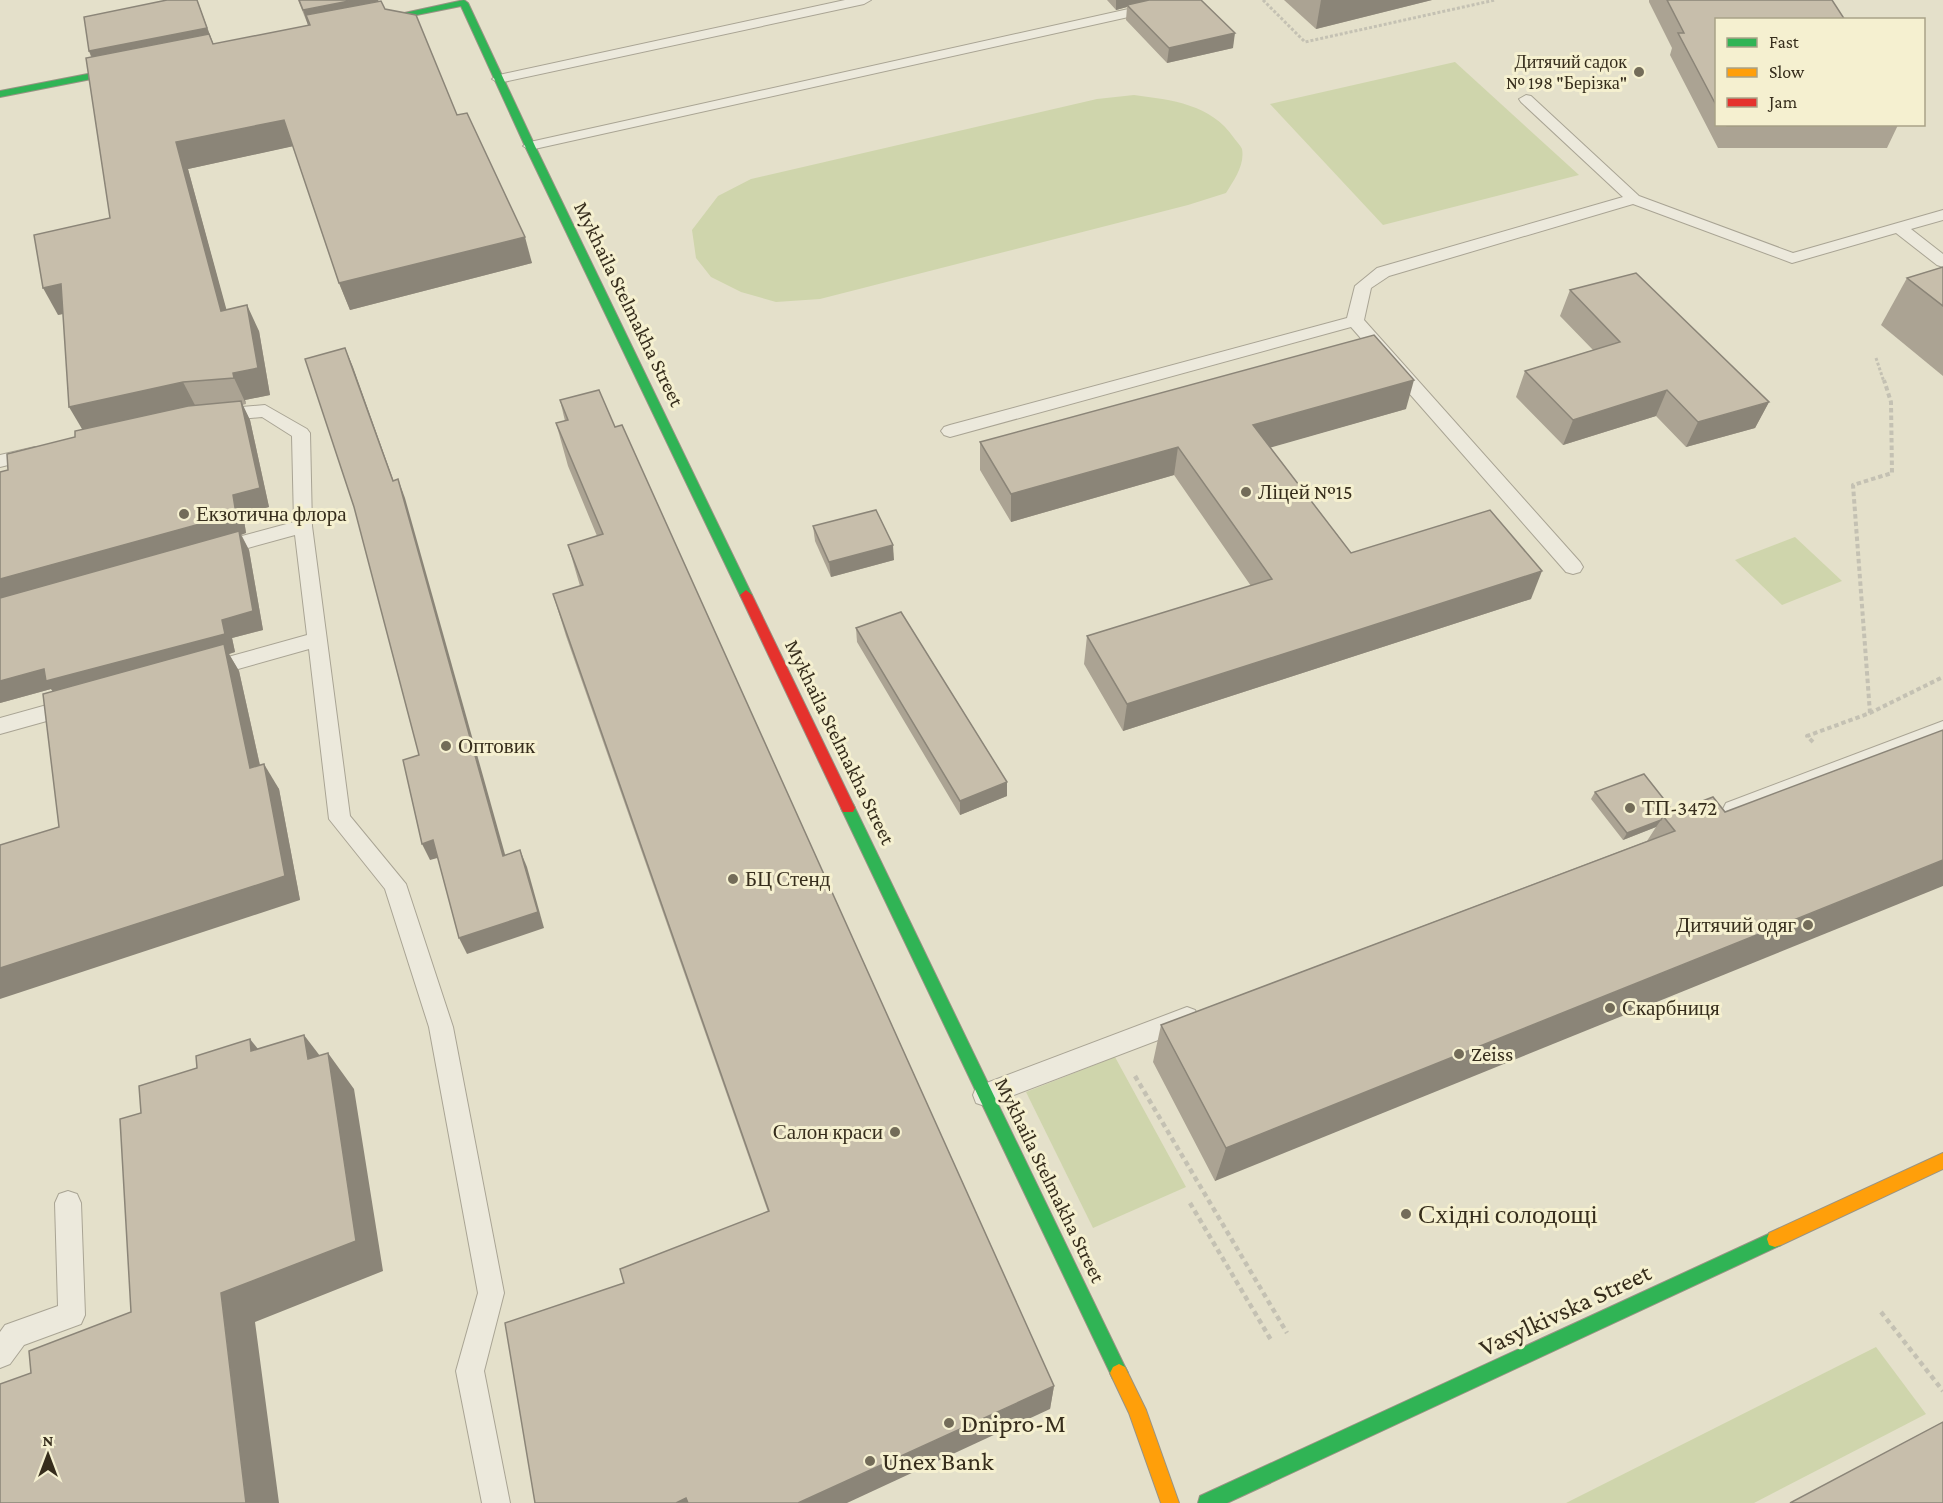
<svg xmlns="http://www.w3.org/2000/svg" width="1943" height="1503" viewBox="0 0 1943 1503" font-family="'Crimson Pro',serif">
  <style>
    .green { fill: #cfd5ac }
    .lines { fill: none; stroke-linecap: round; stroke-linejoin: round }
    .lane-casing { stroke: #a9a494; stroke-width: 2 }
    .fast-casing { stroke: #989384; stroke-width: 2 }
    .slow-casing { stroke: #989384; stroke-width: 2 }
    .jam-casing { stroke: #989384; stroke-width: 2 }
    .path-far2 { stroke: #c4c1b3; stroke-width: 3; stroke-dasharray: 3 2; stroke-linecap: butt }
    .path-far1 { stroke: #c4c1b3; stroke-width: 4; stroke-dasharray: 4.5 3; stroke-linecap: butt }
    .path { stroke: #c4c1b3; stroke-width: 4.5; stroke-dasharray: 5 4; stroke-linecap: butt }
    .lane { fill: #ece9dc; fill-rule: evenodd }
    .fast { fill: #30b455; fill-rule: evenodd }
    .slow { fill: #ff9f0a; fill-rule: evenodd }
    .jam { fill: #e5322d; fill-rule: evenodd }
    .wall { fill: #aba393 }
    .shaded-wall { fill: #8b8578 }
    .building { fill: #c7beab; stroke: #8b8578; stroke-width: 1.5 }
    .poi-dot { fill: #736c59; stroke: #f5f0d0; stroke-width: 2 }
    .labels { text-anchor: middle; dominant-baseline: central; stroke-width: 6; stroke-linejoin: round; paint-order: stroke }
    .far-poi-label { font-size: 18px; fill: #362d1c; stroke: #f5f0d0; text-anchor: end }
    .street-label { font-size: 21px; fill: #362d1c; stroke: #f5f0d0 }
    .poi-label { font-size: 21px; fill: #362d1c; stroke: #f5f0d0; text-anchor: start }
    .near-poi-label { font-size: 26px; fill: #362d1c; stroke: #f5f0d0; text-anchor: start }
    .near-street-label { font-size: 26px; fill: #362d1c; stroke: #f5f0d0 }
  </style>
  <rect width="100%" height="100%" fill="#e4e0ca"/>
  <g class="green">
    <path d="M1455 62 1579 175 1383 225 1270 104Z"/>
    <path d="M1134 95C1172 100 1211 104 1234 138 1236 141 1241 146 1242 149 1245 165 1234 180 1226 193L1188 205 820 299 776 302 741 292 711 277 696 258 692 230 718 196 751 179 1097 99Z"/>
    <path d="M1795 537 1842 581 1782 605 1735 560Z"/>
    <path d="M1115 1057 1186 1187 1093 1228 1026 1092Z"/>
    <path d="M1876 1347 1926 1414 1754 1503H1566Z"/>
  </g>
  <g class="lines">
    <g class="lane-casing">
      <g id="lane">
        <path d="M845 0H871L864 4 499 83 492 79 499 75Z"/>
        <path d="M1169 0H1194L1187 4 530 150 523 146 530 142Z"/>
        <path d="M1526 95 1531 96 1639 196 1793 253 1943 210V220L1911 229 1943 254V267L1937 265 1896 233 1792 263 1633 204 1389 276 1371 288 1364 320 1580 562 1583 567 1580 572 1573 574 1566 572 1351 327 950 437 944 435 941 431 944 427 950 425 1347 318 1355 286 1377 268 1623 197 1521 102 1519 99Z"/>
        <path d="M265 405 307 429 310 433 312 526 350 816 406 884 453 1027 504 1293 484 1371 510 1503H482L456 1371 478 1293 429 1027 385 889 329 819 309 649 206 678 199 675 196 670 199 665 307 635 295 535 219 556 212 554 210 549 212 544 294 522 292 436 262 417 218 421 212 419 209 415 212 411 218 409Z"/>
        <path d="M35 447 41 449 44 453 41 457 0 467V455Z"/>
        <path d="M72 698 79 700 82 706 79 712 0 734V718Z"/>
        <path d="M1943 721V738L1734 818 1726 815 1723 809 1726 803Z"/>
        <path d="M1187 1007 1195 1010 1199 1018 1195 1026 985 1106 976 1103 973 1095 976 1087Z"/>
        <path d="M68 1191 77 1194 81 1203 85 1315 81 1324 24 1345 10 1364 0 1368V1332L5 1325 58 1306 55 1203 59 1194Z"/>
      </g>
    </g>
    <g class="fast-casing">
      <g id="fast">
        <path d="M464 0 468 3 535 146 752 595 750 598H742L740 595 525 146 461 6 367 25 363 22Z"/>
        <path d="M134 65 137 66V70L0 97V91Z"/>
        <path d="M848 802 853 804 855 808 1125 1367 1128 1373 1125 1379 1119 1382 1113 1379 841 808 843 804Z"/>
        <path d="M1775 1231 1781 1233 1783 1239 1781 1245 1227 1503H1198L1200 1496Z"/>
      </g>
    </g>
    <g class="slow-casing">
      <g id="slow">
        <path d="M1943 1153V1169L1781 1245 1775 1247 1769 1245 1767 1239 1769 1233Z"/>
        <path d="M1119 1364 1125 1367 1146 1410 1179 1503H1161L1129 1413 1110 1373 1113 1367Z"/>
      </g>
    </g>
    <g class="jam-casing">
      <path id="jam" d="M746 590 752 595 855 808 853 812H843L841 808 740 595Z"/>
    </g>
    <g class="path-far2">
      <path d="M1263 0 1305 42 1495 0"/>
      <path d="M1876 358 1884 382"/>
    </g>
    <g class="path-far1">
      <path d="M1870 713 1853 485 1892 473 1891 402 1884 380"/>
      <path d="M1813 742 1807 736 1870 713 1943 677"/>
    </g>
    <g class="path">
      <path d="M1135 1076 1287 1333"/>
      <path d="M1190 1203 1271 1340"/>
      <path d="M1881 1312 1943 1391"/>
    </g>
    <use href="#lane" class="lane"/>
    <use href="#fast" class="fast"/>
    <use href="#slow" class="slow"/>
    <use href="#jam" class="jam"/>
  </g>
  <g class="wall">
    <path d="M298 0H378L457 115 532 263 350 310 339 283 293 146 188 169 226 310 259 331 270 395 245 400 246 404 242 405 250 420 269 507 243 514 246 533 241 534 249 550 263 630 232 638 235 652 229 654 239 671 260 765 279 789 300 900 59 827 53 691 51 689 0 703 8 470 75 437 82 429 63 314 58 315 110 218 91 57 89 51 213 43V44L309 26 308 25Z"/>
    <path d="M1107 0H1201L1233 48 1167 63 1126 20 1127 7 1116 10Z"/>
    <path d="M1284 0H1432L1316 29Z"/>
    <path d="M1649 0H1667L1716 20V124H1897L1898 125 1887 148H1718L1670 55 1672 48 1649 2Z"/>
    <path d="M1943 267V376L1881 325 1907 278Z"/>
    <path d="M1570 290 1769 402 1755 428 1686 447 1656 416 1563 445 1516 397 1525 371 1593 350 1560 316Z"/>
    <path d="M560 400 615 427 1054 1386 1050 1409 624 1283 768 1212 566 636 553 594 580 586 568 545 597 536 568 466 556 423 565 421Z"/>
    <path d="M1406 409 1270 447 1351 553 1531 599 1123 731 1084 664 1087 636 1251 586 1174 475 1011 522 980 470V442Z"/>
    <path d="M813 526 894 560 831 577 815 541Z"/>
    <path d="M856 628 1007 796 960 815 857 642Z"/>
    <path d="M1595 792 1674 812H1725L1215 1181 1153 1062 1161 1025 1647 841 1656 827 1623 840 1591 799Z"/>
  </g>
  <g class="shaded-wall">
    <path d="M197 0 213 43 96 66 89 51Z"/>
    <path d="M354 0H378L382 10 306 15 309 25H308L303 10Z"/>
    <path d="M1116 0H1159L1127 5V7L1116 10Z"/>
    <path d="M1321 0H1432L1316 29Z"/>
    <path d="M1235 33 1233 48 1167 63 1169 48Z"/>
    <path d="M284 120 294 146 188 169 234 337 221 311 176 142Z"/>
    <path d="M525 237 532 263 350 310 339 283Z"/>
    <path d="M61 284 75 311 58 315 43 288Z"/>
    <path d="M247 305 259 331 270 395 245 400 246 404 234 378 233 373Z"/>
    <path d="M345 348 353 367 400 499 393 481Z"/>
    <path d="M1414 380 1406 409 1248 454 1253 425Z"/>
    <path d="M183 382 197 409 85 434 69 407Z"/>
    <path d="M1667 390 1656 416 1563 445 1573 420Z"/>
    <path d="M241 401 250 420 269 507 243 514 246 533 241 535 249 550 263 630 232 638 235 652 229 654 239 671 266 793 59 700 51 689 0 703V579L233 495Z"/>
    <path d="M1769 402 1755 428 1686 447 1698 422Z"/>
    <path d="M1178 447 1174 475 1011 522V494Z"/>
    <path d="M398 479 405 498 510 872 503 856Z"/>
    <path d="M893 545 894 560 831 577 829 562Z"/>
    <path d="M1542 571 1531 599 1123 731 1127 704Z"/>
    <path d="M264 764 279 789 300 900 0 999V968Z"/>
    <path d="M1007 782V796L960 815V801Z"/>
    <path d="M1661 820 1656 827 1623 840 1627 833Z"/>
    <path d="M433 840 441 857 430 860 422 844Z"/>
    <path d="M520 850 527 867 544 928 467 954 459 938Z"/>
    <path d="M1943 860V886L1215 1181 1226 1148Z"/>
    <path d="M304 1035 330 1069 328 1053 354 1089 383 1271 255 1322 279 1503H246L221 1293 308 1059Z"/>
    <path d="M250 1039 280 1076 251 1051Z"/>
    <path d="M1054 1386 1050 1409 847 1503H798Z"/>
    <path d="M686 1498 690 1503H676Z"/>
  </g>
  <g class="building">
    <path d="M167 0H197L207 28 89 51 84 17Z"/>
    <path d="M299 0H354L303 10Z"/>
    <path d="M1149 0H1201L1235 33 1169 48 1127 5Z"/>
    <path d="M1667 0H1832L1845 20H1716V105L1678 33H1684Z"/>
    <path d="M381 1 385 9 416 15 457 115 467 113 525 237 339 283 284 120 176 142 221 311 247 305 258 368 233 373 234 378 183 382 69 407 61 284 43 288 34 235 110 218 86 58 209 34 213 44 310 25 306 15Z"/>
    <path d="M1727 124H1897L1898 125 1727 126Z"/>
    <path d="M1943 267V306L1907 278Z"/>
    <path d="M1636 273 1769 402 1698 422 1667 390 1573 420 1525 371 1620 342 1570 290Z"/>
    <path d="M1374 335 1414 380 1253 425 1351 553 1490 510 1542 571 1127 704 1087 636 1272 579 1178 447 1011 494 980 442Z"/>
    <path d="M345 348 393 481 398 479 503 856 520 850 538 912 459 938 433 840 422 844 403 760 419 755 354 507 305 359Z"/>
    <path d="M599 390 615 427 622 425 1054 1386 798 1503H688L686 1498 676 1503H535L505 1323 624 1283 620 1269 769 1211 553 594 583 585 568 545 603 534 556 423 568 420 560 400Z"/>
    <path d="M241 401 260 488 233 495 236 514 0 579V472L8 470 7 454 75 437V431L188 406Z"/>
    <path d="M876 510 893 545 829 562 813 526Z"/>
    <path d="M239 531 253 611 222 620 225 634 46 681 44 669 0 681V598Z"/>
    <path d="M901 612 1007 782 960 801 856 628Z"/>
    <path d="M224 644 250 768 264 764 285 876 0 968V845L59 827 43 694Z"/>
    <path d="M1943 730V860L1226 1148 1161 1025 1675 831 1663 816 1713 797 1725 812Z"/>
    <path d="M1644 774 1674 812 1663 816 1661 820 1627 833 1595 792Z"/>
    <path d="M304 1035 308 1059 328 1053 356 1241 221 1293 246 1503H0V1384L31 1373 29 1351 131 1312 120 1119 141 1113 139 1086 197 1068 196 1056 250 1039 251 1051Z"/>
    <path d="M1943 1422V1503H1790Z"/>
  </g>
  <g class="poi-dot">
    <circle cx="1639" cy="72" r="6"/>
    <circle cx="1246" cy="492" r="6"/>
    <circle cx="184" cy="514" r="6"/>
    <circle cx="446" cy="746" r="6"/>
    <circle cx="1630" cy="808" r="6"/>
    <circle cx="733" cy="879" r="6"/>
    <circle cx="1808" cy="925" r="6"/>
    <circle cx="1610" cy="1008" r="6"/>
    <circle cx="1459" cy="1054" r="6"/>
    <circle cx="895" cy="1132" r="6"/>
    <circle cx="1406" cy="1214" r="6"/>
    <circle cx="949" cy="1423" r="6"/>
    <circle cx="870" cy="1461" r="6"/>
  </g>
  <g class="labels">
    <g class="far-poi-label">
      <text x="1627" y="62">Дитячий садок<tspan x="1627" dy="21">№ 198 "Берізка"</tspan></text>
    </g>
    <g class="street-label">
      <text transform="translate(629 304) rotate(64)">Mykhaila Stelmakha Street</text>
      <text transform="translate(840 742) rotate(64)">Mykhaila Stelmakha Street</text>
      <text transform="translate(1050 1180) rotate(64)">Mykhaila Stelmakha Street</text>
    </g>
    <g class="poi-label">
      <text x="1258" y="492">Ліцей №15</text>
      <text x="196" y="514">Екзотична флора</text>
      <text x="458" y="746">Оптовик</text>
      <text x="1642" y="808">ТП-3472</text>
      <text x="745" y="879">БЦ Стенд</text>
      <text x="1796" y="925" text-anchor="end">Дитячий одяг</text>
      <text x="1622" y="1008">Скарбниця</text>
      <text x="1471" y="1054">Zeiss</text>
      <text x="883" y="1132" text-anchor="end">Салон краси</text>
    </g>
    <g class="near-poi-label">
      <text x="1418" y="1214">Східні солодощі</text>
      <text x="961" y="1423">Dnipro-M</text>
      <text x="882" y="1461">Unex Bank</text>
    </g>
    <g class="near-street-label">
      <text transform="translate(1565 1310) rotate(-25)">Vasylkivska Street</text>
    </g>
  </g>
  <rect x="1715" y="18" width="210" height="108" fill="#f5f0d0" stroke="#a9a288" stroke-width="1.5"/>
  <rect x="1727" y="38" width="30" height="9" fill="#30b455" stroke="#a9a288" stroke-width="1.5"/>
  <text x="1769" y="48" font-size="18" fill="#362d1c">Fast</text>
  <rect x="1727" y="68" width="30" height="9" fill="#ff9f0a" stroke="#a9a288" stroke-width="1.5"/>
  <text x="1769" y="78" font-size="18" fill="#362d1c">Slow</text>
  <rect x="1727" y="98" width="30" height="9" fill="#e5322d" stroke="#a9a288" stroke-width="1.5"/>
  <text x="1769" y="108" font-size="18" fill="#362d1c">Jam</text>
  <g transform="translate(48 1455)" stroke="#f5f0d0" stroke-width="4.5" paint-order="stroke">
  <path d="M0-4.5L10 22L0 15L-10 22Z" fill="#362d1c"/>
  <text y="-9" font-size="16" font-weight="bold" text-anchor="middle" fill="#362d1c">N</text>
  </g>
</svg>
